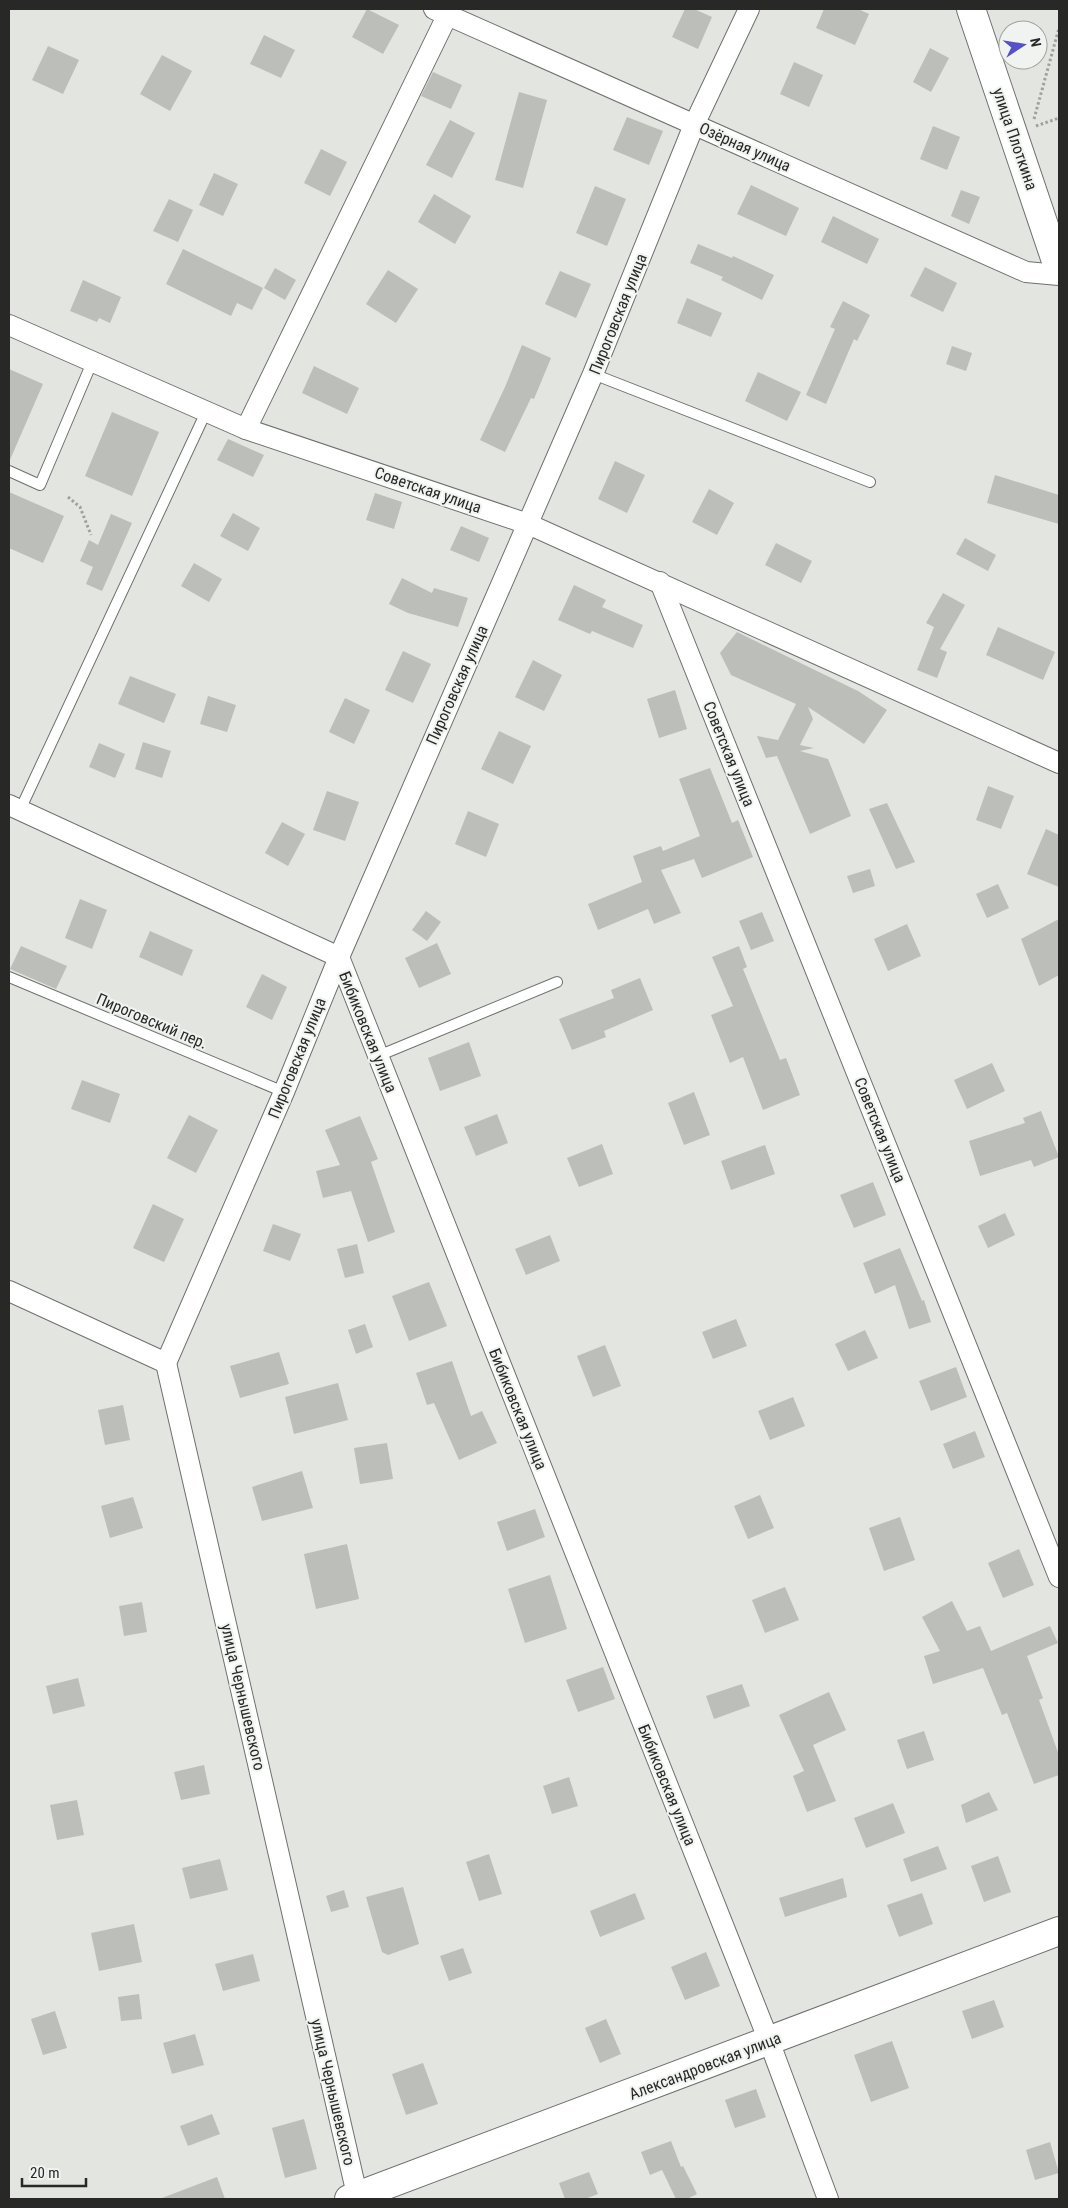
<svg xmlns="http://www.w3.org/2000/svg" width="1068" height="2208" viewBox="0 0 1068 2208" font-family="'Roboto Condensed',sans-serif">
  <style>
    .building { fill: #bcbeba }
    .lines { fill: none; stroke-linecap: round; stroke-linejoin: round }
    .lane-casing { stroke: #6f716d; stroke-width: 12 }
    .street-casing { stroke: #6f716d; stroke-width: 22 }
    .secondary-casing { stroke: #6f716d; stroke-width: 30 }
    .path { stroke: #9fa19e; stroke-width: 3; stroke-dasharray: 2.5 2.5; stroke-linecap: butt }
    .lane { stroke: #fff; stroke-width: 10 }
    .street { stroke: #fff; stroke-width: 20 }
    .secondary { stroke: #fff; stroke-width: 28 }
    .labels { text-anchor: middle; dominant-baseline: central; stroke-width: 4; stroke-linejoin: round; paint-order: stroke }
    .street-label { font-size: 16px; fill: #282927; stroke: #f0f3ef }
  </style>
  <rect width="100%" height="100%" fill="#e3e5e1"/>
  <g class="building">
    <path d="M367 9 399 25 383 54 352 37Z"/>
    <path d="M685 9H694L712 17 698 49 672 37Z"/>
    <path d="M824 9H858L869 14 855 45 816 28Z"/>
    <path d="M264 35 295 50 281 78 250 64Z"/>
    <path d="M48 46 79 60 63 94 32 80Z"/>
    <path d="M930 48 949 58 931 92 913 82Z"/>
    <path d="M162 55 192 71 170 111 140 94Z"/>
    <path d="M794 62 823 75 809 107 780 94Z"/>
    <path d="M433 72 462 85 451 109 421 96Z"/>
    <path d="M519 92 547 100 523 188 495 180Z"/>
    <path d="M627 117 663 131 649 165 613 150Z"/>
    <path d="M450 120 475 133 452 178 426 165Z"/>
    <path d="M933 126 960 137 947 170 920 159Z"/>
    <path d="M321 149 347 162 330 196 304 183Z"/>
    <path d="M214 173 238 184 223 216 199 205Z"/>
    <path d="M751 185 799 208 786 236 737 214Z"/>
    <path d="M595 186 626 199 607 246 576 233Z"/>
    <path d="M961 190 980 197 969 224 951 216Z"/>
    <path d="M434 194 471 216 455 244 418 222Z"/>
    <path d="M169 199 193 210 178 242 153 231Z"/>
    <path d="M833 216 879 239 867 264 821 242Z"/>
    <path d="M698 244 732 258 733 256 774 275 762 300 721 280 723 277 690 263Z"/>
    <path d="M183 249 263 288 252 310 237 303 231 316 166 284Z"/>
    <path d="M925 267 957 283 943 312 910 296Z"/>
    <path d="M275 268 296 280 285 300 264 288Z"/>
    <path d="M388 270 418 289 396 323 366 304Z"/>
    <path d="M560 271 591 284 576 318 545 304Z"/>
    <path d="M83 280 121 297 110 323 99 318 97 322 70 311Z"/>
    <path d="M687 298 722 313 711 337 677 323Z"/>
    <path d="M843 301 870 315 857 341 854 339 826 404 806 395 835 329 830 327Z"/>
    <path d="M522 345 551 358 534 399 531 398 505 452 480 440 505 387Z"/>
    <path d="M952 346 972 353 966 371 946 364Z"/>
    <path d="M314 366 359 388 347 414 302 393Z"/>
    <path d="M9 369 43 384 9 462Z"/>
    <path d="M758 372 801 392 787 421 745 401Z"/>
    <path d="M112 412 159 432 132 496 85 476Z"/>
    <path d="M228 439 264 455 253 477 217 460Z"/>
    <path d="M615 461 645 475 627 513 598 499Z"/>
    <path d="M995 475 1059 495V524L987 503Z"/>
    <path d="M709 489 734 503 717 535 692 522Z"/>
    <path d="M9 492 64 516 43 563 9 548Z"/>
    <path d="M375 493 402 502 394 529 366 520Z"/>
    <path d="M233 513 260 528 248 551 220 536Z"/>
    <path d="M111 514 132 523 102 591 86 584 93 567 80 561 89 540 98 545Z"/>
    <path d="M461 526 489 538 479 562 450 550Z"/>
    <path d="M965 538 996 555 988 571 956 554Z"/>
    <path d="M776 543 812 561 801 583 765 565Z"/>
    <path d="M194 563 222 579 209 602 181 586Z"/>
    <path d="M402 578 432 593 434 588 468 598 458 627 408 613 389 604Z"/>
    <path d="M574 585 606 600 602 607 643 625 633 648 592 631 590 634 558 620Z"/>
    <path d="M943 593 965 605 940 649 947 652 937 678 917 670 934 627 926 623Z"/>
    <path d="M998 627 1055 652 1043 680 986 655Z"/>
    <path d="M737 632 858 691 887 710 864 744 808 707 813 719 800 745 814 748 800 751 828 759 851 816 810 834 777 756 766 758 757 736 778 740 796 704 731 675 720 653Z"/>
    <path d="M403 651 431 664 413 703 385 690Z"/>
    <path d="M533 660 562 675 544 711 515 697Z"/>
    <path d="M130 676 176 694 164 723 118 704Z"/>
    <path d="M675 690 687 729 659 738 647 699Z"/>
    <path d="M208 696 236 705 227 732 200 724Z"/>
    <path d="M345 698 370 710 354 744 329 732Z"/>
    <path d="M499 731 531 746 513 784 481 769Z"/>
    <path d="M143 742 171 751 162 778 135 769Z"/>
    <path d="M99 743 125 754 115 778 89 767Z"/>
    <path d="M710 768 732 823 738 820 753 857 702 878 694 859 661 870 681 913 654 924 648 909 598 930 588 904 642 882 633 856 661 846 663 851 700 836 679 779Z"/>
    <path d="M988 786 1014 796 1001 829 976 820Z"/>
    <path d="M327 791 359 802 345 841 313 830Z"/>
    <path d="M887 803 915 862 896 869 869 809Z"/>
    <path d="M468 811 499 824 486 857 455 844Z"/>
    <path d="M282 822 305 834 288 866 265 853Z"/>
    <path d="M1046 829 1059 835V887L1027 874Z"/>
    <path d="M870 869 875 886 853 893 847 876Z"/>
    <path d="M998 884 1009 908 987 918 976 894Z"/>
    <path d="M80 899 107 910 92 949 65 938Z"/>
    <path d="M426 911 441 922 427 941 412 930Z"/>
    <path d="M762 912 774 941 751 950 739 921Z"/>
    <path d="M1059 919V975L1039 986 1021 939Z"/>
    <path d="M907 924 921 956 888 971 874 939Z"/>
    <path d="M150 931 193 950 182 976 139 957Z"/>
    <path d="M437 943 451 974 419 988 405 958Z"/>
    <path d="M21 946 67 966 56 989 10 969Z"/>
    <path d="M739 946 747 967 743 969 780 1060 786 1058 800 1095 763 1110 743 1057 730 1063 711 1015 733 1006 712 957Z"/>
    <path d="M262 974 287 987 272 1020 246 1007Z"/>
    <path d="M640 978 653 1010 604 1031 606 1037 572 1050 559 1019 614 998 611 990Z"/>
    <path d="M469 1042 481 1076 440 1091 428 1058Z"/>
    <path d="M992 1063 1005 1091 967 1109 954 1080Z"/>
    <path d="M82 1080 120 1094 110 1123 71 1109Z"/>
    <path d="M694 1092 710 1135 684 1145 668 1103Z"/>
    <path d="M1041 1111 1059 1157 1034 1167 1031 1160 980 1176 969 1141 1025 1123 1023 1118Z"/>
    <path d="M497 1114 508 1143 476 1156 464 1127Z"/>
    <path d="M189 1115 218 1130 196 1173 167 1158Z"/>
    <path d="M360 1116 378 1159 371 1162 395 1232 368 1242 351 1191 323 1198 316 1171 340 1165 325 1130Z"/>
    <path d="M602 1144 613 1174 579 1187 567 1158Z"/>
    <path d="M765 1145 775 1174 731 1190 721 1161Z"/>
    <path d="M873 1182 886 1215 854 1228 840 1195Z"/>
    <path d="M153 1204 184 1219 164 1262 133 1248Z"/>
    <path d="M1005 1213 1015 1235 988 1248 978 1226Z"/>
    <path d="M273 1224 301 1234 290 1261 263 1251Z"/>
    <path d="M550 1235 560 1261 526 1275 515 1249Z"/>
    <path d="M357 1244 364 1273 345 1278 337 1249Z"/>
    <path d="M900 1248 922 1301 924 1300 931 1322 909 1329 895 1285 875 1294 863 1263Z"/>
    <path d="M429 1282 447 1326 409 1341 392 1296Z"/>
    <path d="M736 1319 747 1346 713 1359 702 1332Z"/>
    <path d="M365 1324 373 1347 356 1354 348 1330Z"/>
    <path d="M865 1330 878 1358 848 1371 835 1344Z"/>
    <path d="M605 1345 621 1386 593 1397 577 1356Z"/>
    <path d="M279 1352 289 1384 240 1398 230 1366Z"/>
    <path d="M452 1361 471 1416 482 1411 497 1443 459 1460 434 1403 427 1405 416 1373Z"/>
    <path d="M956 1367 967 1397 931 1411 919 1381Z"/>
    <path d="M338 1383 348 1420 294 1434 285 1397Z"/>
    <path d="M793 1397 805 1426 770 1440 758 1411Z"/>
    <path d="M123 1405 130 1440 105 1445 98 1410Z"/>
    <path d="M975 1431 985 1457 953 1469 943 1444Z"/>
    <path d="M387 1443 393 1479 360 1484 354 1448Z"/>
    <path d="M302 1471 313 1508 262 1521 252 1487Z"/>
    <path d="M760 1495 774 1528 748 1539 734 1506Z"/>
    <path d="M133 1497 143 1528 110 1538 101 1506Z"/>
    <path d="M535 1509 545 1537 507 1551 497 1522Z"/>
    <path d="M900 1517 915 1560 884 1571 869 1528Z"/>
    <path d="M347 1544 359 1599 316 1609 304 1554Z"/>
    <path d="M1019 1549 1034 1585 1003 1598 988 1563Z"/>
    <path d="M550 1575 567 1629 525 1643 508 1589Z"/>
    <path d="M785 1587 799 1620 765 1633 752 1600Z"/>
    <path d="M952 1601 967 1631 980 1626 991 1651 1050 1626 1058 1643 1027 1656 1043 1698 1039 1700 1059 1755V1775L1034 1784 1007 1713 1002 1715 983 1668 933 1684 924 1656 940 1651 922 1617Z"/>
    <path d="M142 1602 147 1632 124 1636 119 1606Z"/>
    <path d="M603 1667 615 1699 578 1712 566 1680Z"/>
    <path d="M78 1678 85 1706 53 1714 46 1686Z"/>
    <path d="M742 1684 750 1706 714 1719 706 1696Z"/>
    <path d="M829 1692 846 1730 813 1745 836 1801 807 1812 793 1776 804 1771 779 1715Z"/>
    <path d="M924 1731 934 1760 907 1769 897 1740Z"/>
    <path d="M204 1765 210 1794 181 1800 174 1772Z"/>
    <path d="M569 1777 578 1806 552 1814 543 1786Z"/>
    <path d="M989 1792 998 1810 966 1823 961 1805Z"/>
    <path d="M77 1800 84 1835 57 1840 50 1805Z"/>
    <path d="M893 1803 905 1833 866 1848 854 1818Z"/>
    <path d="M938 1846 947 1869 911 1882 903 1859Z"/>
    <path d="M489 1854 502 1894 479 1901 466 1862Z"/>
    <path d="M998 1856 1011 1892 984 1902 971 1866Z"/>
    <path d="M220 1859 228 1890 190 1899 182 1868Z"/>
    <path d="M843 1878 847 1897 785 1917 779 1898Z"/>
    <path d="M403 1887 419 1944 388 1955 382 1952 366 1897Z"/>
    <path d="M344 1890 349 1907 331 1912 326 1896Z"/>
    <path d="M635 1893 645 1919 600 1937 590 1911Z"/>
    <path d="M922 1893 933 1924 899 1937 887 1905Z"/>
    <path d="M134 1924 142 1962 99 1971 91 1933Z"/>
    <path d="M463 1948 472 1973 449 1981 440 1956Z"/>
    <path d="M706 1952 720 1986 685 2000 671 1967Z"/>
    <path d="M253 1954 260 1981 223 1991 215 1964Z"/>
    <path d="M139 1994 142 2019 121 2021 118 1997Z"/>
    <path d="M994 2000 1004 2027 972 2039 962 2011Z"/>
    <path d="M55 2011 67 2048 43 2055 31 2019Z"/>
    <path d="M606 2019 621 2054 600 2063 585 2028Z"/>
    <path d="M195 2034 204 2065 172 2074 163 2043Z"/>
    <path d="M892 2041 909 2088 871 2102 854 2055Z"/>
    <path d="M423 2063 438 2104 406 2115 392 2074Z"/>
    <path d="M756 2089 766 2117 735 2128 725 2100Z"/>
    <path d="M212 2114 220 2134 188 2146 180 2126Z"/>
    <path d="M304 2119 317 2169 285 2178 272 2128Z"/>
    <path d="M671 2141 681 2167 683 2166 697 2194 687 2199H676L662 2170 650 2175 641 2152Z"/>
    <path d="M1050 2142 1059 2173 1035 2180 1026 2150Z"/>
    <path d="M589 2172 598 2194 585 2199H565L559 2183Z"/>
    <path d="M217 2177 225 2199H162V2198Z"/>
  </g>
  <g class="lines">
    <g class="lane-casing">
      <g id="lane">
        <path d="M593 374 870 482"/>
        <path d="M9 471 40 485 93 360"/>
        <path d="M20 810 206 412"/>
        <path d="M9 977 284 1092"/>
        <path d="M378 1056 557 982"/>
      </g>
    </g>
    <g class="street-casing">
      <g id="street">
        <path d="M434 9 1026 272 1059 275"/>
        <path d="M9 325 246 429 528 524 1059 763"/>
        <path d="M246 429 448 14"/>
        <path d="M660 582 1059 1577"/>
        <path d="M9 805 339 957 769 2041 828 2199"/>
        <path d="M9 1291 166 1363 358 2199"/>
        <path d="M166 1363 284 1092 339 957 593 374 694 125 749 9"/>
      </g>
    </g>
    <g class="secondary-casing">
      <g id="secondary">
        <path d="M971 9 1059 270"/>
        <path d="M349 2199 1059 1931"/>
      </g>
    </g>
    <g class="path">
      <path d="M1034 119 1059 28"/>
      <path d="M1036 126 1059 118"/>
      <path d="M68 497 80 507 91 535"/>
    </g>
    <use href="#lane" class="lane"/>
    <use href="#street" class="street"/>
    <use href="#secondary" class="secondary"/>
  </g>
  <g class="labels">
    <g class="street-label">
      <text transform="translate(1015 139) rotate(71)">улица Плоткина</text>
      <text transform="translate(745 147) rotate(24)">Озёрная улица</text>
      <text transform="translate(618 314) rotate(-68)">Пироговская улица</text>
      <text transform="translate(428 490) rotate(19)">Советская улица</text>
      <text transform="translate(457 685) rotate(-66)">Пироговская улица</text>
      <text transform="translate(729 754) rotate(68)">Советская улица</text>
      <text transform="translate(152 1021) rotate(23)">Пироговский пер.</text>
      <text transform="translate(368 1032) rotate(68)">Бибиковская улица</text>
      <text transform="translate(297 1058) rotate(-68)">Пироговская улица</text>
      <text transform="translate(880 1130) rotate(68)">Советская улица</text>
      <text transform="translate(518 1409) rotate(68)">Бибиковская улица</text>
      <text transform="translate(243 1697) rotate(77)">улица Чернышевского</text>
      <text transform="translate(667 1785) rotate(68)">Бибиковская улица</text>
      <text transform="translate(705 2066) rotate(-21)">Александровская улица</text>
      <text transform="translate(333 2092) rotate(77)">улица Чернышевского</text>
    </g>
  </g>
  <rect width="1068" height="2208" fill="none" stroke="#282927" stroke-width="20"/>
  <g transform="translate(1023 45) rotate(78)"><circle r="24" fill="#f0f3ef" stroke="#a0a29f"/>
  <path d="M0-4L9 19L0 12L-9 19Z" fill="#5551c8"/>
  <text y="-8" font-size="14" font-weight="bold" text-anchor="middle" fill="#282927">N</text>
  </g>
  <path d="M22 2178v8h64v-8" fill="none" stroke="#282927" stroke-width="2.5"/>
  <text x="30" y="2178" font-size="15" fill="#282927" stroke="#f0f3ef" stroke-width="4" paint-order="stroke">20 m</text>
</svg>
